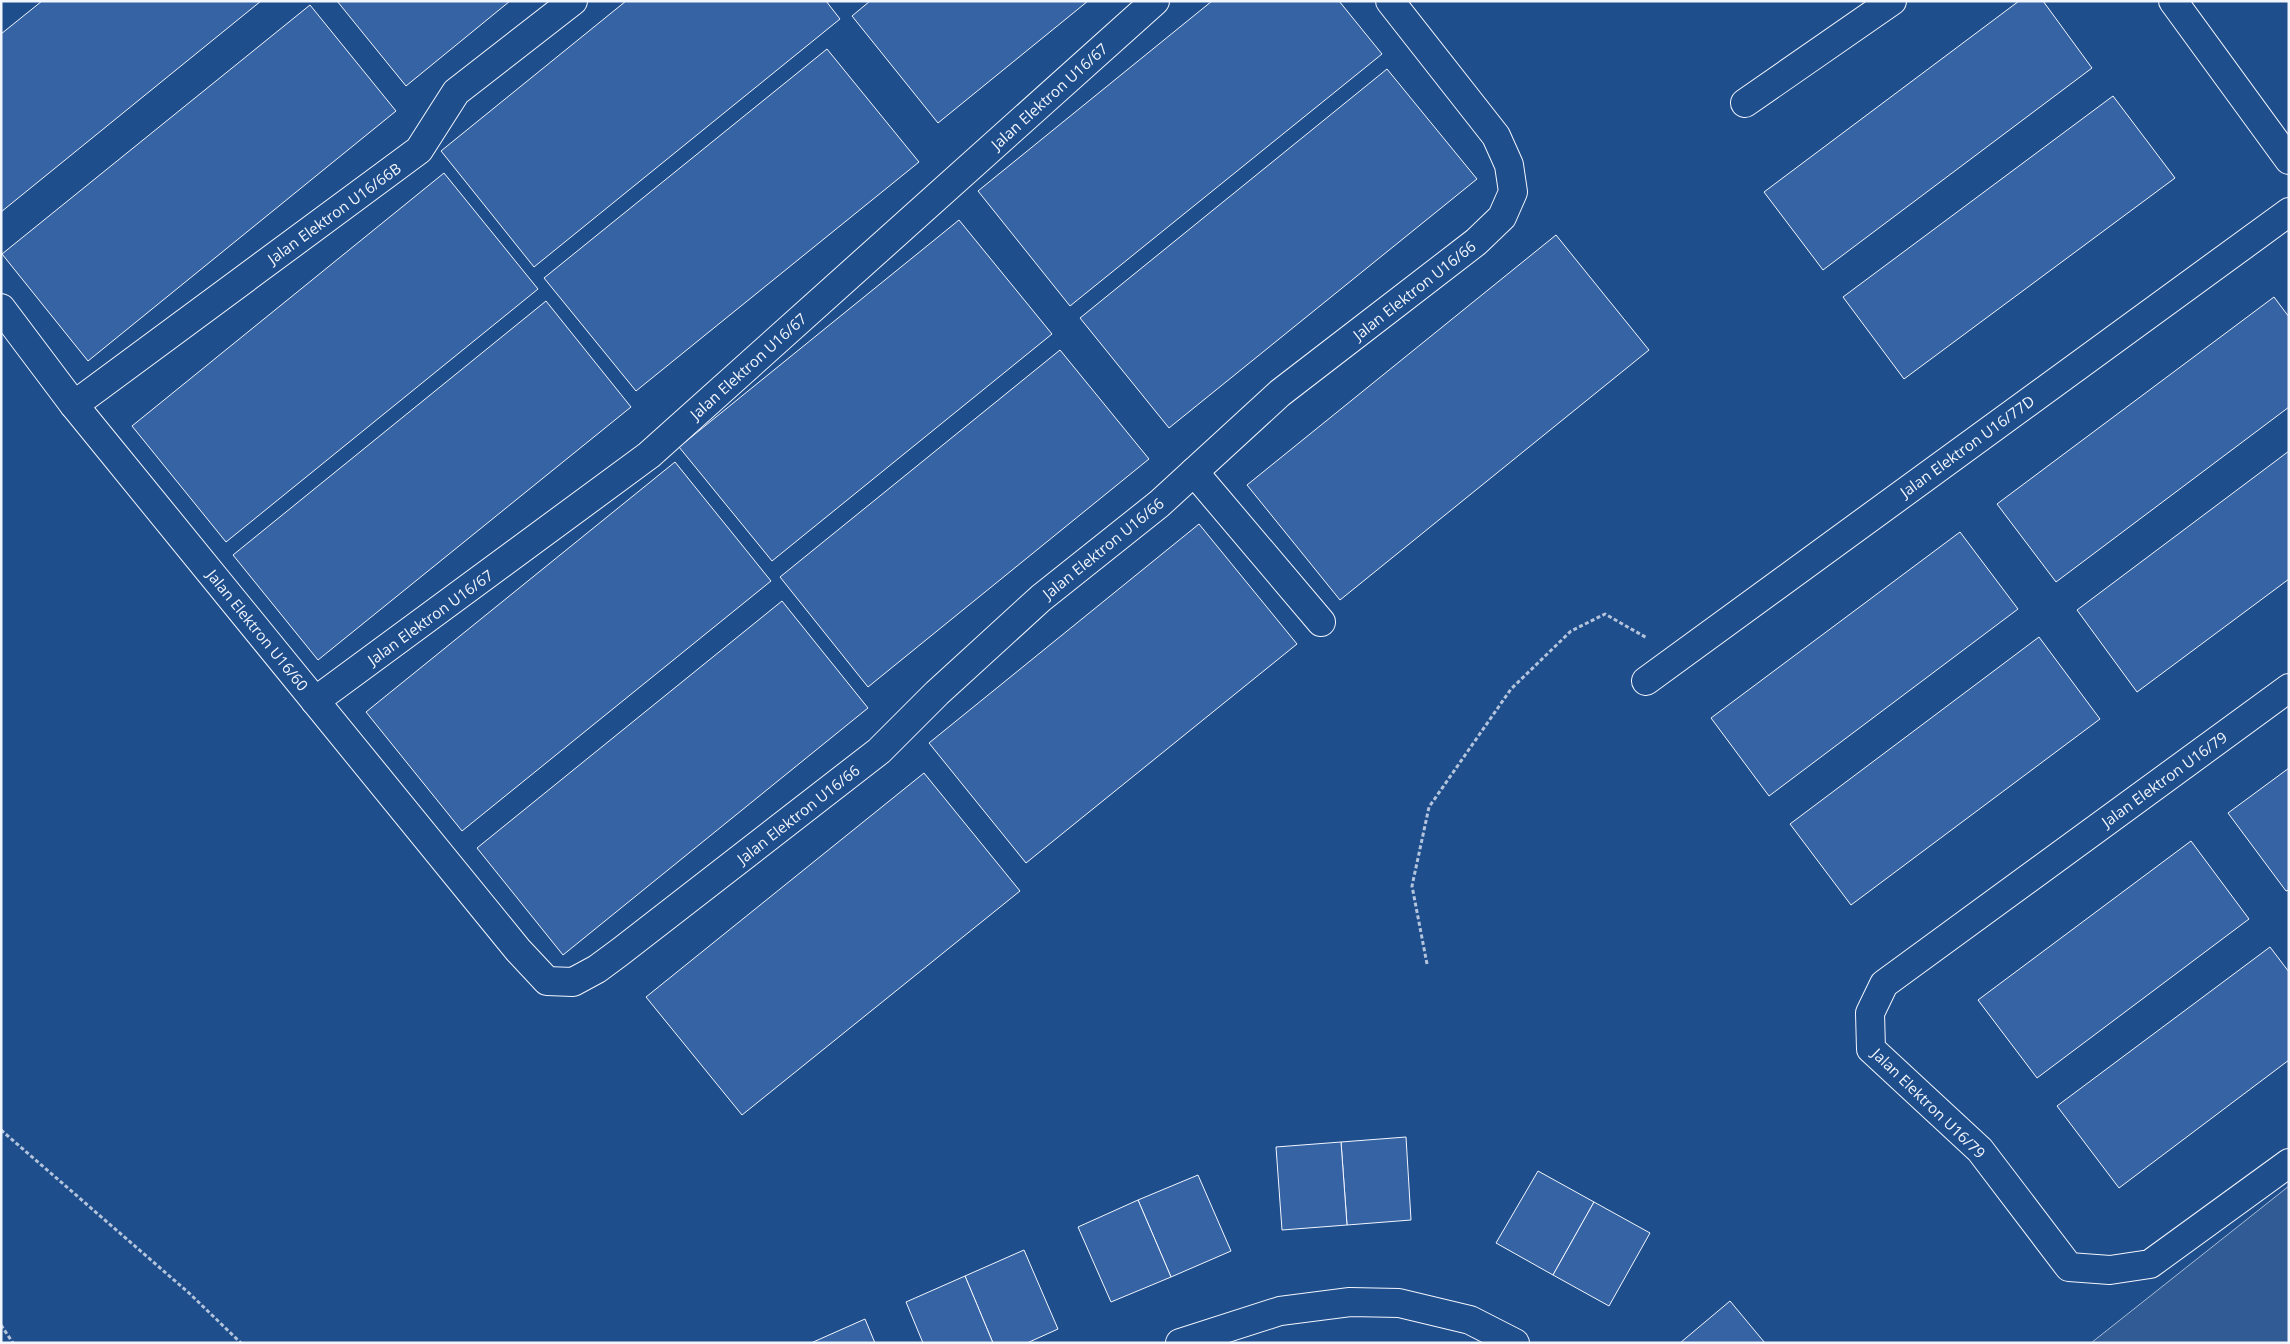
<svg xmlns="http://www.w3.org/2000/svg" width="2290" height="1344" font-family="'Open Sans',sans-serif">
<rect width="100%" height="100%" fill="#1f4e8c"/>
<!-- built -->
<polygon fill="#305b95" stroke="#a8bbd7" points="2289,1186 2289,1343 2091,1343"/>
<!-- building -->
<g fill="#3563a3" stroke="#f2f6ff">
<polygon points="42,1 261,1 1,212 1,34"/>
<polygon points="337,1 510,1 406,86"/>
<polygon points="626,1 826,1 840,19 534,267 441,151"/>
<polygon points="870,1 1088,1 938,123 852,16"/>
<polygon points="1212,1 1339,1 1382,54 1070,306 978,191"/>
<polygon points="2019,1 2043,1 2092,68 1823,270 1764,192"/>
<polygon points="310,5 396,111 88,361 2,254"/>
<polygon points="827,49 919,162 636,391 544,278"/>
<polygon points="1387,69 1477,179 1169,428 1080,318"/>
<polygon points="2113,96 2175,178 1904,379 1843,297"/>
<polygon points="444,173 538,289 226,542 132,426"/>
<polygon points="959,220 1052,334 772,561 679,447"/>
<polygon points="1556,235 1649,350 1340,600 1247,485"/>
<polygon points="2274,297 2289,317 2289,407 2056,582 1997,504"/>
<polygon points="546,301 631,407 318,660 233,555"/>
<polygon points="1060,350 1149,459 868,687 780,577"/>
<polygon points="2289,451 2289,579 2137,692 2077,610"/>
<polygon points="675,462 771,581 462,831 366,712"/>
<polygon points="1199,524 1297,644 1026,863 929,743"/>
<polygon points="1960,532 2018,609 1769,796 1711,718"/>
<polygon points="782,601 868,708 563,955 477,848"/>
<polygon points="2039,637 2100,719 1851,905 1790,824"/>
<polygon points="2289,768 2289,890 2286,891 2228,813"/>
<polygon points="924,773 1020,891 742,1115 646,997"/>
<polygon points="2191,841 2249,919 2037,1078 1978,1000"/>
<polygon points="2270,947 2289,972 2289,1060 2119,1188 2057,1106"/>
<polygon points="1406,1137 1411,1220 1347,1225 1341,1142"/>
<polygon points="1341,1142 1347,1225 1282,1230 1276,1147"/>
<polygon points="1538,1171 1594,1202 1553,1275 1496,1243"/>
<polygon points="1198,1175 1231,1251 1171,1277 1138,1200"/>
<polygon points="1138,1200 1171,1277 1111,1302 1078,1227"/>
<polygon points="1594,1202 1650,1233 1609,1306 1553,1275"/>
<polygon points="1024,1250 1058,1329 1027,1343 993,1343 965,1276"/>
<polygon points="965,1276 993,1343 923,1343 906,1302"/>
<polygon points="1730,1301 1765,1343 1680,1343"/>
<polygon points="865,1319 875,1343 811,1343"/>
</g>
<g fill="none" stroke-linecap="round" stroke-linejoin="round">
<defs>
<g id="street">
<polyline points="2173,1 2289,160"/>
<polyline points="1745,103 1892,1"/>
<polyline points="1,308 74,405 518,950 547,981 573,982 597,969 620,952 879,751 937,693 1041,598 1159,504 1280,393 1476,242 1502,217 1513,192 1509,165 1496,136 1390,1"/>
<polyline points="74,405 419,150 456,92 573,1"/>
<polyline points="1194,472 1321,622"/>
<polyline points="1646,681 2289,212"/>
<polyline points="2289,688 1884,984 1870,1013 1871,1049 1980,1150 2069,1267 2110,1270 2150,1264 2289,1163"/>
<polyline points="315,701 649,455 1155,1"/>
<polyline points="1180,1343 1280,1311 1350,1302 1399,1303 1470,1320 1515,1343"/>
</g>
</defs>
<!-- street casing -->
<use href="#street" stroke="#f2f6ff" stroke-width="30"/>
<!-- path -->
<g stroke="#b3c4dc" stroke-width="3" stroke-dasharray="4 2.5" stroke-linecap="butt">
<polyline points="1427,964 1412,886 1429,807 1511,689 1571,631 1605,614 1647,638"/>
<polyline points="1,1130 189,1293 241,1343"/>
<polyline points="1,1325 13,1343"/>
</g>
<!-- street -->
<use href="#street" stroke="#1f4e8c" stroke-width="28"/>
</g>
<g text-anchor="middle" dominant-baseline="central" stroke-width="4" stroke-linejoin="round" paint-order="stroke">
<!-- street labels -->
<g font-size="15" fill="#f2f6ff" stroke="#1f4e8c">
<text transform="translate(1049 96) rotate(-42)">Jalan Elektron U16/67</text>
<text transform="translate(334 213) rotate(-36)">Jalan Elektron U16/66B</text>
<text transform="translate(1414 290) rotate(-38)">Jalan Elektron U16/66</text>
<text transform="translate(748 366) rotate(-42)">Jalan Elektron U16/67</text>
<text transform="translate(1967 446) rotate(-36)">Jalan Elektron U16/77D</text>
<text transform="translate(1103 548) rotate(-39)">Jalan Elektron U16/66</text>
<text transform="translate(430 617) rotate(-36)">Jalan Elektron U16/67</text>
<text transform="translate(258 630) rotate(51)">Jalan Elektron U16/60</text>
<text transform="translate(2164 779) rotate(-36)">Jalan Elektron U16/79</text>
<text transform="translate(798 814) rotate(-38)">Jalan Elektron U16/66</text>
<text transform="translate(1929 1103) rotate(44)">Jalan Elektron U16/79</text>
</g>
</g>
<!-- border -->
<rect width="2290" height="1344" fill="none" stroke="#f2f6ff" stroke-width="5"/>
</svg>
